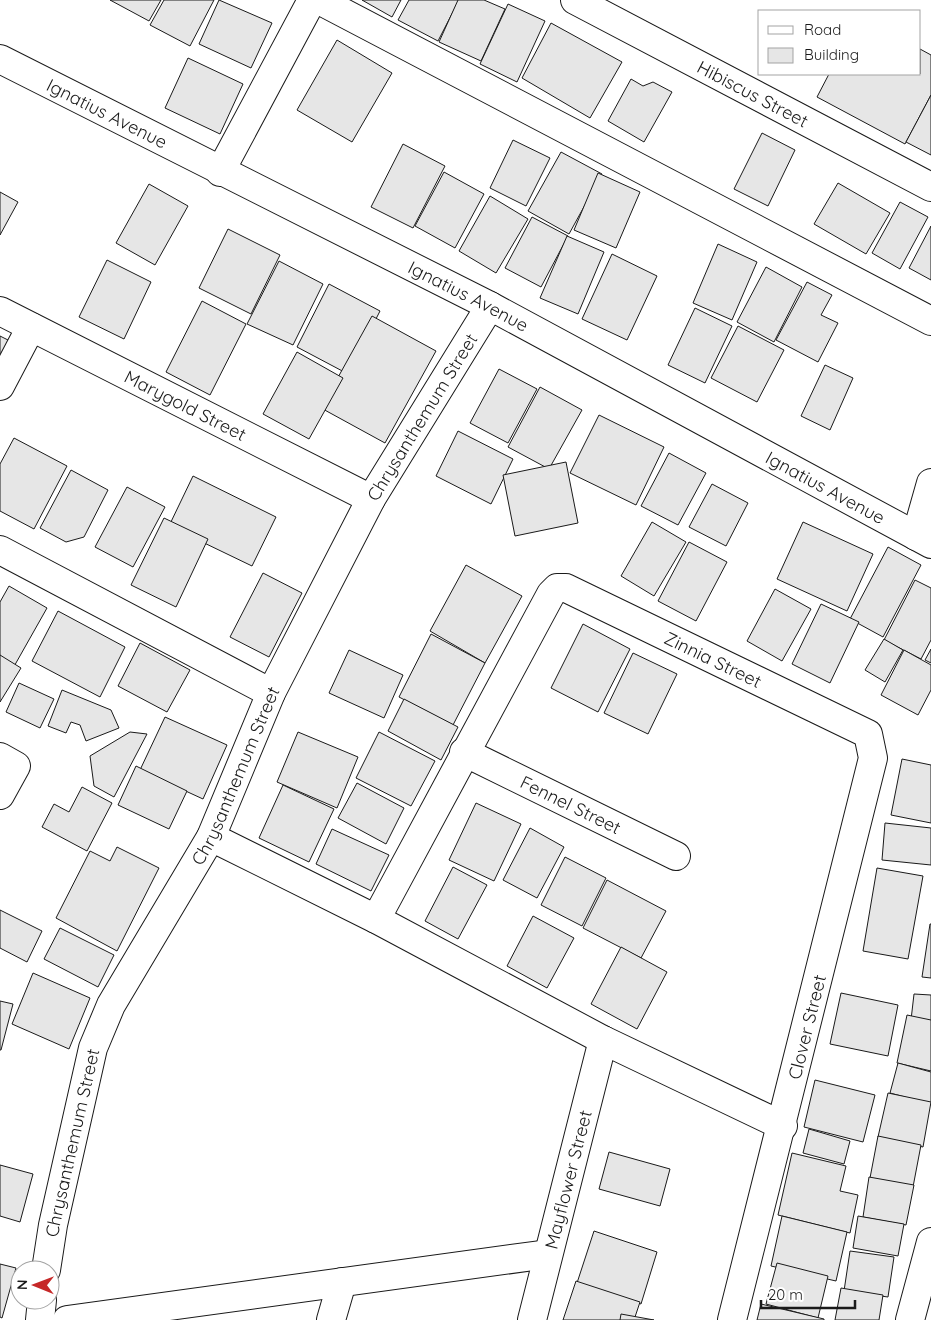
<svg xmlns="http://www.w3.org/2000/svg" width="931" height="1320" font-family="Quicksand,sans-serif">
<rect width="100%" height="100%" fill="#fff"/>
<!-- building -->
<g fill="#e6e6e6" stroke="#1a1a1a">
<polygon points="110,0 161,0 149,21"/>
<polygon points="164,0 214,0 190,46 150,25"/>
<polygon points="219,0 272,23 251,68 199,44"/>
<polygon points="362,0 401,0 392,17"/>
<polygon points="409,0 459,0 438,41 398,20"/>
<polygon points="458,0 484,0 505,9 481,61 439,42"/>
<polygon points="508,4 545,21 517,82 480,64"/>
<polygon points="551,23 622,62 590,118 522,78"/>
<polygon points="337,40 392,73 352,142 297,110"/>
<polygon points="920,49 931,55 931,95 905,144 817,97 829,74 920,74"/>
<polygon points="188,58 243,84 220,134 165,108"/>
<polygon points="631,79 643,86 653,82 672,92 644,142 608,121"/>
<polygon points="931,95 931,155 906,142"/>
<polygon points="762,133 795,150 768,206 734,189"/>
<polygon points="513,140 550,158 526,206 490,188"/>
<polygon points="403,144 445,166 413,228 371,207"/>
<polygon points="561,152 602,174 569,234 528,211"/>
<polygon points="444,172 484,194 455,248 415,226"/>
<polygon points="598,173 640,192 616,248 574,230"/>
<polygon points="838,183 890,213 866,254 814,224"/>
<polygon points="149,184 188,206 155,265 116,243"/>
<polygon points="0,192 18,202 0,235"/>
<polygon points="490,196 528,219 496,273 459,251"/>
<polygon points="900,202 928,217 900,269 872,253"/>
<polygon points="532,217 568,236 541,287 505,268"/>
<polygon points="931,226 931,280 909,268"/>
<polygon points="228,229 280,255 251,314 199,288"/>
<polygon points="567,236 604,252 578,314 540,298"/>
<polygon points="718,244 757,262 732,320 693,303"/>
<polygon points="612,254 657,276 627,340 582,319"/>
<polygon points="107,260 151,282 124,339 79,317"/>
<polygon points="279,261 323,284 293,345 247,324"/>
<polygon points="766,267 802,287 774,342 737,322"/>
<polygon points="807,282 832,295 821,315 838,323 818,362 776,340"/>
<polygon points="329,284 380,311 348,374 297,347"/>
<polygon points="202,301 246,324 210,395 166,372"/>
<polygon points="695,308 732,326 705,383 668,365"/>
<polygon points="372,316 436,351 385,443 321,408"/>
<polygon points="738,326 784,350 757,402 711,378"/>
<polygon points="0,336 10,341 0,361"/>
<polygon points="297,352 343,378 309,439 263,414"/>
<polygon points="825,365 853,378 830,430 801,416"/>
<polygon points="499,369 537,389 508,443 470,423"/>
<polygon points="540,387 582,410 549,469 508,447"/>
<polygon points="599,415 664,447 636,505 570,473"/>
<polygon points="458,431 513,459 491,504 436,476"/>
<polygon points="14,438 67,466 34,529 0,511 0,464"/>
<polygon points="669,453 706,473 678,525 641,506"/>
<polygon points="566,462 578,523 515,536 503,475"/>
<polygon points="71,470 108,490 84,537 66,542 40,528"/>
<polygon points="193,476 276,517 252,566 169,526"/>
<polygon points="712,484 748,503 726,546 689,527"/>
<polygon points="127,487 165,507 133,567 95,547"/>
<polygon points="164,518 208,539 176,607 131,585"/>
<polygon points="652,522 686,542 654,596 621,576"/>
<polygon points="803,522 873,554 847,611 777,579"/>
<polygon points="689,542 727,562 696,621 658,601"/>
<polygon points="888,547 921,565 883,637 850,619"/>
<polygon points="466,565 522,596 485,663 430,631"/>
<polygon points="263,573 302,593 269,657 230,637"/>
<polygon points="915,580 931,588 931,640 921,659 884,640"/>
<polygon points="9,586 47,608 12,670 0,663 0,602"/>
<polygon points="775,589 811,609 782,661 747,641"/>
<polygon points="821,604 859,622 830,683 792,664"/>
<polygon points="58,611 125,647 100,697 32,661"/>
<polygon points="583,624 630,649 598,712 551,688"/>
<polygon points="431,634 485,663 453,725 399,697"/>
<polygon points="884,639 903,650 885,682 865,670"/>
<polygon points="140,643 190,670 167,712 118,686"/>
<polygon points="931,649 931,663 925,660"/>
<polygon points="349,650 403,675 384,718 329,693"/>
<polygon points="904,650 931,665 931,690 918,715 881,695"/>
<polygon points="633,653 677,674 648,734 604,713"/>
<polygon points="0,655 21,668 0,702"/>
<polygon points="19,683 54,699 40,728 6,712"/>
<polygon points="62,690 111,710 119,728 86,741 80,725 71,722 66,733 48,726"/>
<polygon points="404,699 458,727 441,760 388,731"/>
<polygon points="165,717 227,745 203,799 140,770"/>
<polygon points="130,732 147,734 114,797 94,786 90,756"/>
<polygon points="298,732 358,757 337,808 277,782"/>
<polygon points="379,732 435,761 411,806 356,778"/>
<polygon points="902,759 931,765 931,823 891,815"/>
<polygon points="136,766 187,791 169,829 118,805"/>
<polygon points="357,783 404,808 386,844 338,818"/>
<polygon points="283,785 334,809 309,862 259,838"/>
<polygon points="82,787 112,803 87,851 42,827 54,804 69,812"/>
<polygon points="476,803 521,824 494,881 449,860"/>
<polygon points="885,823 931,828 931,865 882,860"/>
<polygon points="530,828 564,847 537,898 503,880"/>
<polygon points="332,829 389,855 371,891 316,864"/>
<polygon points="117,847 159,868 117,951 56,918 90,851 110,861"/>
<polygon points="565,857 606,878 582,926 541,905"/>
<polygon points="453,867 487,885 458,939 425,921"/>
<polygon points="877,868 923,876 908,959 863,951"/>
<polygon points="607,880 666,911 641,958 583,928"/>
<polygon points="0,910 42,931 27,962 0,948"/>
<polygon points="533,916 574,938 547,988 507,966"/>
<polygon points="930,924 931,924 931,978 922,977"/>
<polygon points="60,928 114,955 98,987 44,959"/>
<polygon points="621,947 667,972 637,1029 591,1004"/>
<polygon points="33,973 90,998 69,1049 12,1024"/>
<polygon points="841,993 898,1005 888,1056 830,1044"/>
<polygon points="914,994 931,995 931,1022 911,1020"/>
<polygon points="0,1001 13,1004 1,1050 0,1050"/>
<polygon points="907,1015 931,1020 931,1071 897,1063"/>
<polygon points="898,1063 931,1072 931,1104 890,1093"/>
<polygon points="815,1080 875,1095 863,1142 804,1127"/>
<polygon points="888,1093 931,1102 923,1147 878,1137"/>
<polygon points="809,1129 850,1141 844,1164 803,1153"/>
<polygon points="878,1136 921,1145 913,1187 870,1178"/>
<polygon points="609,1152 670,1169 660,1206 599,1189"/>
<polygon points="792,1153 846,1166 840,1191 858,1195 850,1233 778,1215"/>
<polygon points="0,1165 33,1174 20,1222 0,1216"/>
<polygon points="869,1177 914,1185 906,1225 863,1217"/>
<polygon points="782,1216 847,1232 836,1281 771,1266"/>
<polygon points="858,1216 904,1224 898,1256 853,1248"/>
<polygon points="594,1231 657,1252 641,1304 577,1283"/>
<polygon points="850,1251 894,1257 888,1297 844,1291"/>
<polygon points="777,1263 828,1276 818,1318 766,1304"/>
<polygon points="0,1264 16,1268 2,1318 0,1317"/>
<polygon points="576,1281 640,1302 634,1320 563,1320"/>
<polygon points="841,1288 883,1295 879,1320 835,1320"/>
<polygon points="761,1304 824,1319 824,1320 757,1320"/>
<polygon points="621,1314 654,1320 620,1320"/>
</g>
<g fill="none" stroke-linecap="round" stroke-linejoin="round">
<defs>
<g id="street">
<polyline points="319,0 931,321"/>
<path id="s1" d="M575 0 931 187"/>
<path id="s2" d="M0 59 490 306 931 544"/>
<polyline points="220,172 312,0"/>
<path id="s3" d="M0 311 371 499"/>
<polyline points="0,386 31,327"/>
<polyline points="916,536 931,483"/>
<polyline points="0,550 271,693"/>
<path id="s4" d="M464 752 676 856"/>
<polyline points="0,757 16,766 0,795"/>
<polyline points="211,837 376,919 603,1040 783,1126"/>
<path id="s5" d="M376 919 551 594 557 588H566L868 734 873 758 732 1320"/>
<path id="s6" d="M46 1270 53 1225 93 1048 111 1005 211 837 271 693 371 499 490 306"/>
<polyline points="40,1320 42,1300"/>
<polyline points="67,1320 548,1254"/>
<polyline points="331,1320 342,1282"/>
<path id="s7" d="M532 1320 603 1040"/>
<polyline points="910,1320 931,1242"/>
</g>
</defs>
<!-- street casing -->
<use href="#street" stroke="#1a1a1a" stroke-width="30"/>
<!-- street -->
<use href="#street" stroke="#fff" stroke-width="28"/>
</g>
<g text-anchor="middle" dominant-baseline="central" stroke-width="4" stroke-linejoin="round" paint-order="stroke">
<!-- street labels -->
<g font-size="18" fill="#1a1a1a" stroke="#fff">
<text stroke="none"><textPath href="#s1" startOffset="201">Hibiscus Street</textPath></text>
<text stroke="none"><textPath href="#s2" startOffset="120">Ignatius Avenue</textPath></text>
<text stroke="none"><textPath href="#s2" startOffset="525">Ignatius Avenue</textPath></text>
<text stroke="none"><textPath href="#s3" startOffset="208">Marygold Street</textPath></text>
<text stroke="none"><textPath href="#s6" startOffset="940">Chrysanthemum Street</textPath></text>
<text stroke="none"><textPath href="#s2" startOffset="930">Ignatius Avenue</textPath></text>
<text stroke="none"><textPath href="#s5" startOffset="550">Zinnia Street</textPath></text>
<text stroke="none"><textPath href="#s6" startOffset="535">Chrysanthemum Street</textPath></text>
<text stroke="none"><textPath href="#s4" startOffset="119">Fennel Street</textPath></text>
<text transform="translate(807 1027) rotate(-76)">Clover Street</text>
<text stroke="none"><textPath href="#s6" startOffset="130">Chrysanthemum Street</textPath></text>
<text stroke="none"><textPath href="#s7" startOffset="145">Mayflower Street</textPath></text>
</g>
</g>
<!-- legend -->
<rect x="758" y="10" width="162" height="65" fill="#ffffff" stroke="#a3a3a3"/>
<rect x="768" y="26" width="25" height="8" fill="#ffffff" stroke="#a3a3a3"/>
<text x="804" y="35" font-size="15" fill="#1a1a1a">Road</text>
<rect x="768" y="48" width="25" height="15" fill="#e6e6e6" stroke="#a3a3a3"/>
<text x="804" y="60" font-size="15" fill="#1a1a1a">Building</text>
<!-- north arrow -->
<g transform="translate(35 1285) rotate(271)"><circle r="24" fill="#ffffff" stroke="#a3a3a3"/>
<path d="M0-4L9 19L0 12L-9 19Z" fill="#c62828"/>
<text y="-8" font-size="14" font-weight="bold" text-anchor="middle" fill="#1a1a1a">N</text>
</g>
<!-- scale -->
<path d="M761 1300v8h94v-8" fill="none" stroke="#1a1a1a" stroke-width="2.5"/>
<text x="768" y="1300" font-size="15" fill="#1a1a1a" stroke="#ffffff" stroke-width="4" paint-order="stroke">20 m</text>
</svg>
